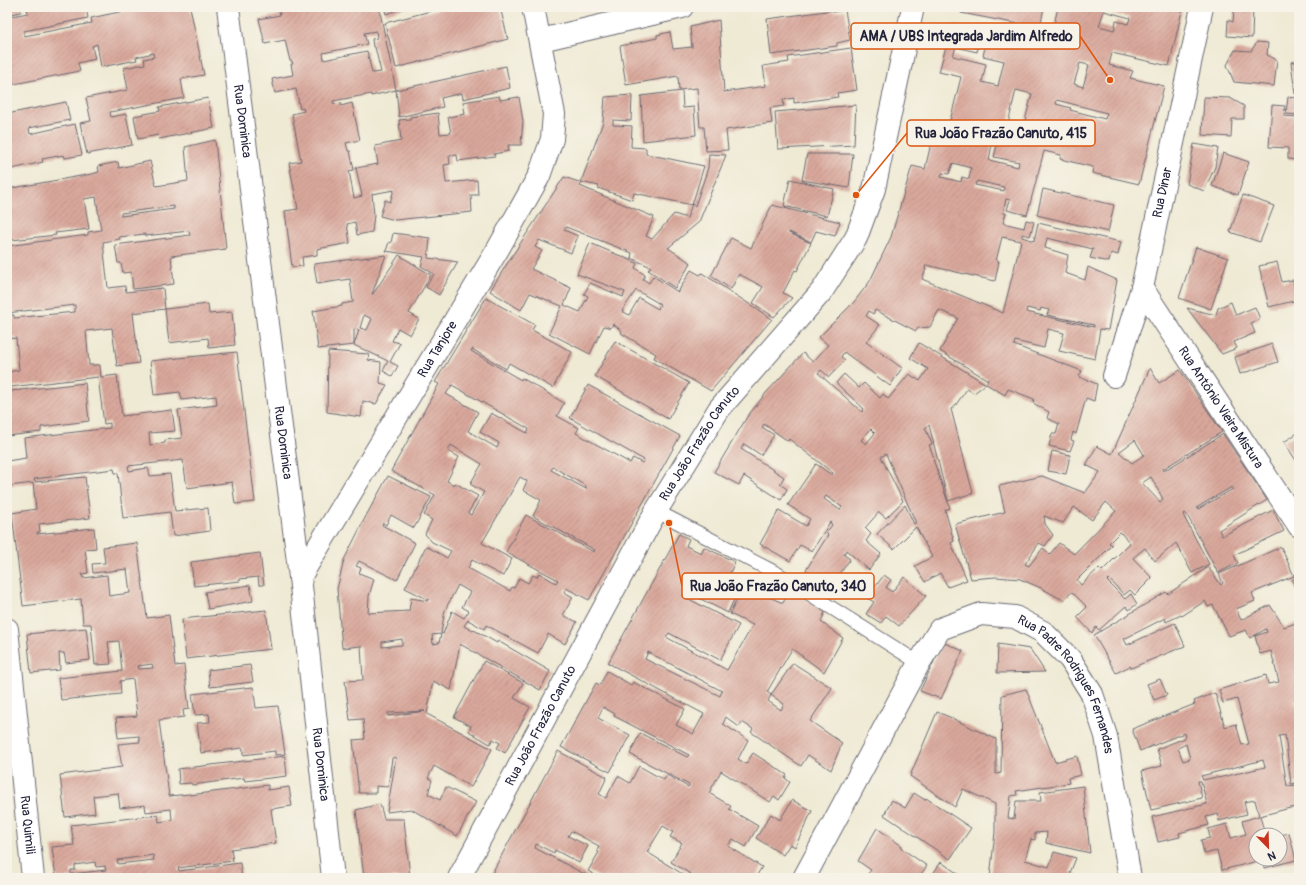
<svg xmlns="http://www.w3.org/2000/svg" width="1306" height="885" font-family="Pangolin,sans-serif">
<defs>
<pattern id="building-hatch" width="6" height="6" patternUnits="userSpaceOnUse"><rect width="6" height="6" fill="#d9a79b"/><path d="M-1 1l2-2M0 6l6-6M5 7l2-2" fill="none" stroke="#ba8f86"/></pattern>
</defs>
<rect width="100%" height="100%" fill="#f7f3e8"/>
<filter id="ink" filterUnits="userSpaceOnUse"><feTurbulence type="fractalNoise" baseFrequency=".025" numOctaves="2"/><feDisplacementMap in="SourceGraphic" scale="8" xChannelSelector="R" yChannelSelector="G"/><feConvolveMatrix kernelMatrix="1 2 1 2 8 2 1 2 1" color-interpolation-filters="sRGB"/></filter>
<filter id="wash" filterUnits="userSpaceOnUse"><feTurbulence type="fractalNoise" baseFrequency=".012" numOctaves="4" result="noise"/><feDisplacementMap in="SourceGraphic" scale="16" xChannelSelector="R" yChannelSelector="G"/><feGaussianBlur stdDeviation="0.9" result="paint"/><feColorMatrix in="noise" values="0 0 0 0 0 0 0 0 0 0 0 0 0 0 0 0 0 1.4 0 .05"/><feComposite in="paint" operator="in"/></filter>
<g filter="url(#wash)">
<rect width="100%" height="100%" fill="#efead4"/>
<g id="blocks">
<!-- building -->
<g fill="url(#building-hatch)" fill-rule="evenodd">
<polygon points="7,7 20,7 21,12 7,15"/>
<polygon points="27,7 86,7 88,18 24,31 24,36 92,23 91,18 143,7 190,7 204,75 181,79 184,98 110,112 111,117 126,114 132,145 87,154 80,123 91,121 86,98 128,90 124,68 145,64 144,59 154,57 153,53 136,57 137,60 101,67 97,44 92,46 95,59 78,63 80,71 9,85 7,73 7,17 28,13"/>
<path d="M278 7H317L318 11 339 7H379L396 90 371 96V94L333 101 334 104 341 103V106L352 103 360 140 346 143 348 151H350L354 170 349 171 354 198 362 196 356 168 378 164 375 146 401 141 399 120 410 119V117L438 113 440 134 451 133 448 117 465 114 463 102 499 96 500 100 519 97 523 121 521 145H508L509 151 494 154 495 156 458 161 457 155 449 156 450 164 444 165 446 183 477 180 478 195H471L472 212 395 220 380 216 385 200 390 202 394 190 372 194 374 215 372 232 357 235 355 222 347 224 350 243 317 249V255L302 257 303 266 292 267 285 211 298 209 289 163 301 161 292 114 304 111 303 108 300 109 296 89 275 93 272 79 293 75 291 64H293L292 61H290L285 40 265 44 259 19 280 15ZM376 31 377 38 372 39 373 47H375L381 72 372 73 367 51 324 60 323 53 367 44 364 33Z"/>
<polygon points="384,7 407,7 386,14"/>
<polygon points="446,7 500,7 508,39 396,68 385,23"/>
<polygon points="962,7 1044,7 1040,28 961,13"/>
<path d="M1058 7H1183L1169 66 1112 53 1109 65 1133 71 1130 78 1164 86 1139 184 1092 173 1093 167 1060 159 1061 155 1044 151 1027 215 1007 210 1010 200 1006 199 1003 213H1006L1003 223 1024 228 1026 220 1034 222 1030 236 1022 234V237L1034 241 1038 223 1121 242 1118 255 1111 253 1109 262 1090 258 1093 249 1047 238 1045 248 1068 255 1065 273 1085 280 1088 267 1117 280 1108 330 1100 329 1095 359 1059 351 1064 333 1048 329 1044 348 1015 341 1014 345 1082 371 1079 377 1097 384 1094 401 1086 398 1076 434 1073 432 1071 440 1074 441 1070 451 1049 446 1052 434H1056L1059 424 1047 418 1049 412 1033 403 1034 399 1008 389 1005 395 986 384 974 393 967 389 955 406 951 409 973 493 948 501 929 425 925 428 932 444 929 445 934 458 933 459 950 508 945 510 954 541 951 543 967 580 948 587 940 573 925 582 915 566 932 557 916 527 894 549 877 534 905 505 914 524 916 523 886 454 881 457 903 501 886 518 879 512 865 528 871 534 866 541 881 554 869 570 846 550 844 555 850 559 831 587 806 570 828 535 826 533 832 525 830 522 812 551 800 545 790 561 760 544 779 510 806 526 810 519 788 505 816 464 832 475 833 473 789 439 788 441 764 424 762 427 774 435 761 455 744 444 741 449 784 477 780 484 787 489 781 500 744 476 739 485 714 472 747 417 766 393 803 353 813 362 828 345 819 337 854 302 870 281 891 237 912 166 925 169 935 126 993 139 989 160 1018 167 1019 162 994 157 999 137 1014 141 1018 126 1023 128 1032 94 1016 90 1007 128 1000 126 997 136 949 125 961 77 939 72 952 25 982 32 977 52 956 47 953 56 986 64 982 82 998 86 1004 61 983 56 988 34 1045 48 1047 33 1052 34ZM1104 11 1130 18 1128 24 1116 21 1114 30 1099 26ZM1080 63 1089 65 1083 87 1074 84ZM1057 100 1107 113 1105 119 1070 110 1071 108 1056 104ZM953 163 971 168 969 179 962 177 961 182 941 177 942 173 949 174ZM977 181 1004 187V191L975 185ZM1002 237 1021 241 1003 313 922 279 926 269H925L926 265 995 281 999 261H996ZM1027 308 1040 311 1041 308 1049 310 1047 315 1094 325V327L1026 312ZM875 310 916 331 918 328 930 327 939 310 958 318 940 351 988 380 986 384 919 343 910 358 928 369 920 381 909 374 888 399 883 394 880 398 864 383 859 388 844 374 836 383 864 409 862 412 818 373 821 370 829 377 845 360 841 357 844 352 890 386 902 368 866 342 880 325 866 316 869 311 873 314ZM871 429 875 433 866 444 861 440ZM826 496 842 507 841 508 840 510 824 499Z"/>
<polygon points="1234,7 1253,7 1252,38 1227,36 1228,20 1233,22"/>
<polygon points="834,10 833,12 845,10 850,40 837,43 837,46 771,55 767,19"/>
<polygon points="719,20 724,92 766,86 763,66 789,62 788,57 851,48 857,90 837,93 838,97 794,103 794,98 783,100 784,106 770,108 772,123 726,130 728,150 706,151 704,127 700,127 697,88 679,90 678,76 626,85 620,46 657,38 657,35 670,32 673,49 692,47 690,27"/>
<polygon points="1257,42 1268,43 1267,55 1277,60 1274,86 1234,82 1227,65 1235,50 1251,51"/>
<polygon points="1299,61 1299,93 1295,94 1291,62"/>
<polygon points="506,66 510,88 463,99 462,93 441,98 443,107 399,117 396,90"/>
<polygon points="682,91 683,108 694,107 696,135 643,141 641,96"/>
<polygon points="632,95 631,121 613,120 613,125 632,126 631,147 646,148 646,154 704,166 692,205 634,193 632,200 598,188 599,186 581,182 603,122 605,97"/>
<polygon points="1204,97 1230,98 1244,106 1244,119 1232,119 1231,137 1202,135"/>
<polygon points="1288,97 1299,98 1299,115 1286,114"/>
<polygon points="208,98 214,128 159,139 158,135 138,139 134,116 160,111 159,107"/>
<polygon points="66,102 70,120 29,128 30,134 75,124 82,155 65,158 64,155 42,159 43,162 7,170 7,114"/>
<polygon points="856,105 854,145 778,149 775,112"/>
<polygon points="1272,105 1285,106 1284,116 1299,117 1299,160 1288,159 1288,148 1269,147"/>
<path d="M215 140 226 249 171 256 174 284 133 289 131 272 123 273 121 263H118L115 245 190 235 189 231 145 236V234L119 237 120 239 103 242 108 288 125 286 126 292 163 288 165 309 133 313 139 363 117 366 112 328 86 331 89 365H100L101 377 117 375 122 416 172 410 175 431 149 433 150 445 165 443V440L182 438 178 410 217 405 216 396 182 400 180 392 154 395 150 361 237 352 255 502 235 504 232 482 187 488 183 460 128 466 129 471 148 468 150 476 170 474 175 511 208 508 210 531 173 536 170 512 123 518 118 473H115L114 469 34 479 35 482 85 477 90 518 39 524 40 532H37V534L94 528 96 548 85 549 88 573 82 574 83 578 107 575 109 596 130 593 127 569 93 573 92 564 105 563 103 547 137 543 147 618 169 615 175 666 184 665 189 709 183 710 184 717 159 720 169 796 190 794V795L268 785V790L289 787 292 806 271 809 276 843 231 849 233 861 178 868 179 871 240 863 242 878H56L52 847 74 845 71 825 158 815 159 822 172 820 171 809 146 812 145 805 120 808 118 793 93 796 95 813 65 817 60 775 122 767 118 744 140 742 139 736 118 738 116 718 137 716 133 679 120 681 121 694 61 700 58 678 122 671 119 641 108 642 111 664 95 665 91 624H83L81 599 23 606 12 513 36 509 33 483 9 486 7 461 26 458 24 438 110 428V423L104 424 98 377 10 387 11 391 85 383 89 421 41 427V432L7 436V372L19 370 16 338 7 339V315H14V318L75 312V305L7 313V246L88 235V232L101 230 96 197 84 199 89 229 55 233 56 235 12 240V241L7 242V189L92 174 99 172 98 166 118 162 119 168 150 161 156 186 188 181 185 147ZM174 206V209L121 216V213ZM152 664 153 668 139 669 138 666ZM153 855 154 860 118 864 117 860ZM95 862 96 867 105 866 106 870 71 874V870H75V865Z"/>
<polygon points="1194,144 1218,148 1215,167 1204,191 1187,184"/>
<polygon points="1223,153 1249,162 1238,195 1212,186"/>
<path d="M709 154 726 155 699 222 668 248 691 263 675 288 648 270 651 267 631 258 632 253 566 227 564 230 578 236 571 253 539 240 535 247 542 251 531 269 571 288 564 305 580 312 588 296 584 294 590 283 623 297 625 292 577 274 590 243 637 263 635 268 645 275 643 279 649 283 653 276 678 292 691 270 700 275 702 273 772 319 711 391 654 358 656 354 621 333 622 331 613 324 611 328 604 326 590 354 549 333 562 306 530 293 521 310 490 291 510 259 564 177 582 183 580 186 654 217 646 236 652 239 674 214 687 218 692 204 695 206 708 168ZM636 290 660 304 658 309 639 298 629 315 622 311Z"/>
<polygon points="807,154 853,154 849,188 802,180"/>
<polygon points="790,179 834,189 827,216 784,206"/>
<polygon points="1043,189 1114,205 1108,232 1037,215"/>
<polygon points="1243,195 1274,206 1260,242 1230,232"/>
<polygon points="772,205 840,222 835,236 816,231 811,242 789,232 789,233 811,243 797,271 795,270 783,293 792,298 774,317 753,303 763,287 739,274 731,289 711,276 731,238 751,248"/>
<polygon points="393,233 430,238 428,258 458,262 439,295 426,287 434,274 421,266 424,257 386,251 389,242 391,243"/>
<polygon points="1196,247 1228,258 1211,309 1179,298"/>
<path d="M386 255 372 294H373L399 255 431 275 409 313 419 319 410 335 398 328 392 341 400 343 390 362 398 366 392 376 383 371 388 361 354 345 318 349 313 311 342 306V304L353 302 350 279 317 284 314 264ZM364 315 372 319 367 330 360 328ZM354 329 359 330 354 345Z"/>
<polygon points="1277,262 1282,282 1293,280 1298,300 1269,307 1259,266"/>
<path d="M486 298 535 325 532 330 572 352 553 388 509 363 506 369 472 349 471 351 521 380 522 378 564 403 557 416 579 428 576 433 630 463 633 458 642 463 644 460 570 418 588 385 680 436 589 600 566 588 564 592 573 597 563 615 577 622 565 644 548 634 538 653 486 625 484 629 468 620 464 626 473 631 474 630 497 643 498 641 550 671 540 690 460 644 451 690 433 681 427 714 492 749 471 787 434 766 428 778 432 780 428 794 440 800 446 787 476 802 457 836 411 809 387 812 396 757 392 758 388 787 376 786V793H359L353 740 365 739 363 719 350 720 345 681 363 680 361 646 342 648 337 589 344 560 367 514 388 476 431 497 414 528 391 515 386 525 383 523 382 525 415 543 397 580 359 561 356 566 361 568 359 573 374 579 369 596 368 613 409 611 411 598 428 601 429 600 405 588 426 546 447 558 451 551 432 542 425 534 432 520 424 515 435 495 391 471 439 384 435 382ZM452 385 529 429 527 433 491 413 480 432 499 443 497 448 468 431 478 412 446 394ZM451 445 482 464 470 484 484 492 471 515 468 513 478 496 455 483 454 485 447 481 459 457 448 451ZM553 467 586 486V489L551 470ZM520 477 527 481 523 490 541 500 533 516 595 550 594 552 526 515 506 552 558 580 556 583 539 573 537 577 533 575 528 583 519 578 514 588 512 587 510 591 468 568 472 560 503 576 512 559 482 543ZM458 585 470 592 462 607 469 611 464 618 452 611 443 634 441 633 445 610ZM441 634 439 643 433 644 432 635ZM402 639V645L382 647V642ZM425 711 388 716V713Z"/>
<polygon points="1231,302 1236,315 1255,307 1260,319 1251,323 1255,333 1234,342 1237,348 1222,354 1187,308 1216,315 1218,308"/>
<polygon points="208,304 209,314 232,312 235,345 209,348 208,338 169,343 165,309"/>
<polygon points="615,341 689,383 668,419 595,376"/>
<polygon points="1272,344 1278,362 1240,374 1235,357"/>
<polygon points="328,351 369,354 368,360 381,362 380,383 387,385 376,404 363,401 361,417 327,412"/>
<path d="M1150 368 1159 383 1180 370 1222 432 1163 469 1164 471 1223 434 1267 500 1219 530 1222 536 1273 510 1284 531 1234 555 1238 563 1218 573 1187 515 1185 513 1183 515 1209 564 1192 573 1176 543 1155 561 1145 548 1133 558 1152 578 1135 595 1130 590 1124 595 1109 579 1107 581 1125 599 1131 594 1137 604 1129 610 1126 606 1099 630 1096 627 1092 633 1077 617 1087 607 1072 592 1063 600 1041 588 1020 579 996 577 971 579 955 524 1005 512 999 486 1042 476 1085 493 1100 472 1086 465 1097 446 1112 454ZM1135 440 1144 455 1132 463 1119 452ZM1151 477 1163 499 1160 502 1142 483ZM1232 487 1233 489 1198 509 1196 508ZM1106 502 1116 511 1074 554 1059 543 1050 554 1043 548 1029 566 1025 564 1039 543 1045 546 1053 535 1045 524 1044 516 1063 523 1074 507 1092 520ZM1120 532 1130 543 1102 571 1099 568 1081 585 1077 580 1112 545 1109 543Z"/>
<polygon points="1299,432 1299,465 1284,442"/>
<polygon points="1052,451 1070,455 1066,474 1048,471"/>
<path d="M679 534 689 539 686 546 701 553 704 547 735 562 722 590 735 597 728 613 685 591 683 596 739 625 720 660 669 633 666 637 727 670 753 625 730 614 743 586 783 603 790 589 825 612 821 622 843 638 824 672 792 649 767 692 771 695 768 701 781 710 784 704 771 695 793 663 832 688 810 721 842 743 831 770 808 755 801 766 751 732 753 729 742 722 739 727 726 717 723 724 748 740 738 759 746 764 753 753 787 775 785 778 790 782 779 800 774 796 770 802 721 771 709 793 731 806 729 809 758 826 746 847 733 839 728 846 762 867 755 878H697L671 862 682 843 670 837 673 832 663 826 647 852 689 878H601L588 871 599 852 597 851 599 846 571 831 568 836 588 846 579 863 555 850 554 853 536 844 535 848 592 878H496L491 875 558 751 607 777 599 794 606 798 618 776 630 783 639 766 664 780 667 775 688 787 689 785 630 754 640 733 687 757 689 755 614 716 615 714 603 707 598 718 630 735 610 772 561 747 596 683 600 685 607 671 631 685 633 682 685 709 676 725 693 734 704 714 608 663ZM648 652 722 691 720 696 645 659Z"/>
<path d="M1281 547 1294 576 1252 593 1255 601 1236 609 1241 620 1270 605 1284 627 1299 622V698L1295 699 1296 705H1299V783L1291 784 1285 735 1279 736 1287 786 1299 785V807L1290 808 1260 816 1265 835H1256V859H1280V835L1289 833 1296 860 1264 868 1262 860 1222 870 1217 851 1204 854 1201 840 1210 838 1208 829 1227 824 1231 838 1246 834 1242 821 1259 816 1255 800 1244 802 1247 814 1219 821 1218 814 1206 817 1209 825 1179 833 1180 837 1158 842 1152 817 1207 804 1201 781H1198L1202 798 1151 810 1142 771 1162 766 1157 749 1185 738 1184 733 1140 751 1132 729 1195 704 1194 701 1215 693 1225 727 1236 724 1242 745 1249 744 1237 699 1223 703 1219 690 1266 675 1268 684 1279 682 1271 651 1260 654 1255 636 1267 632 1266 629 1250 638 1246 630 1229 636 1213 605 1208 607 1205 601 1182 616 1181 615 1166 622 1165 618 1124 639 1127 645 1175 623 1185 646 1131 668 1130 666 1116 673 1094 635 1166 592 1168 594 1208 567 1221 585 1223 583 1219 574ZM1186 744 1190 759 1183 761 1178 748ZM1263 760 1265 767 1218 778 1217 777 1203 780 1201 776Z"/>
<polygon points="260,553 264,585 259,585 258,577 240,579 240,581 194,586 191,562"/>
<polygon points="884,575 891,580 886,587 892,592 904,577 926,596 899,626 886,616 881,623 866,614 874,602 867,598"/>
<polygon points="1299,576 1299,597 1292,580"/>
<polygon points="250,585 253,601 208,609 205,592"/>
<polygon points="266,610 271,649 186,659 182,619"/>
<polygon points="86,628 90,660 66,663 64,653 59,653 60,670 31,673 27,634"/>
<polygon points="943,642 963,651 941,699 920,691"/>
<polygon points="998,644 1030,649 1045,672 997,673"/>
<polygon points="484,661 523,683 514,698 530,707 505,753 497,748 500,743 493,739 490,744 470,732 469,731 471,726 454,717"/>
<polygon points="250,665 253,682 210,687 208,670"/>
<polygon points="1160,679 1167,695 1154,700 1147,684"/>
<polygon points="253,687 256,708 278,706 285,754 275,755 275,751 243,755 243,748 201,753 197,723 210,722 209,714 195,715 192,694"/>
<polygon points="1026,689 1055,762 1077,756 1081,775 1068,778 1069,783 1016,791 1017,795 1011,796 1008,818 1014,819 1016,801 1041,801 1040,792 1083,786 1090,853 1046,843 1047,832 1035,833 1035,840 1031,839 1025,860 1049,867 1054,852 1076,858 1070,873 1073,874 1072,878 990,878 995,832 995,804 963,789 955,807 910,776 937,712 952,718 974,729 996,739 996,774 1001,773 1002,695"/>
<polygon points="285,756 287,776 245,781 244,778 192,785 191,783 179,784 178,769"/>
<polygon points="914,793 925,800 926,798 971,828 950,859 884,815 892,800 905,808"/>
<polygon points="792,800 812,811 795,847 790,844 783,855 756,838 771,814 780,820"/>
<polygon points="380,804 384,819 404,819 410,878 364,878 356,810"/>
<polygon points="877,828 902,846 901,848 927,866 918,878 869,878 866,876 871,870 858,861"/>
<polygon points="7,851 8,851 10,878 7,878"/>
<polygon points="941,862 964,878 930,878"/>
</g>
</g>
</g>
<g filter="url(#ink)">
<use href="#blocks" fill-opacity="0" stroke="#6a6871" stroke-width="1"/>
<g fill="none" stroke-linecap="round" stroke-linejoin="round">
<defs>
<polyline id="lane" points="656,511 778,574 919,663"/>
<g id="street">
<path id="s1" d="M228 7 300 577 333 878"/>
<polyline points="541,40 682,7"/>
<path id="s2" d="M1142 288 1299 526"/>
<path id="s3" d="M1114 376 1142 288 1202 7"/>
<path id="s4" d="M300 577 498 249 539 176 552 139 554 114 533 7"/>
<path id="s5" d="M7 629 33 878"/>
<path id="s6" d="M459 878 656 511 719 409 822 291 856 238 874 189 913 7"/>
<path id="s7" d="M804 878 919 663 940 629 981 614 1015 617 1043 632 1070 659 1092 694 1106 736 1130 878"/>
</g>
</defs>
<!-- lane casing -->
<use href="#lane" stroke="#6a6871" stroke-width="15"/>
<!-- street casing -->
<use href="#street" stroke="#6a6871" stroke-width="24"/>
<!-- lane -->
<use href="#lane" stroke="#fff" stroke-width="13"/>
<!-- street -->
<use href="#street" stroke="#fff" stroke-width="22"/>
</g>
</g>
<g text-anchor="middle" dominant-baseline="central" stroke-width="3" stroke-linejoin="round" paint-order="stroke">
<!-- street labels -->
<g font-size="13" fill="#22223b" stroke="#f7f3e8">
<text stroke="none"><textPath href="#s1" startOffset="115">Rua Dominica</textPath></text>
<text stroke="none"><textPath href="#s3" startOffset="190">Rua Dinar</textPath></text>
<text stroke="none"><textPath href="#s4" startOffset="266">Rua Tanjore</textPath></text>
<text stroke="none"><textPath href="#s2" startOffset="143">Rua Antônio Vieira Mistura</textPath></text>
<text stroke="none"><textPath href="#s1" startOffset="439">Rua Dominica</textPath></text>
<text stroke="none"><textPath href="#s6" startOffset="497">Rua João Frazão Canuto</textPath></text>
<text stroke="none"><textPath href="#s7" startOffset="450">Rua Padre Rodrigues Fernandes</textPath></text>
<text stroke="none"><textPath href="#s6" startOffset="173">Rua João Frazão Canuto</textPath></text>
<text stroke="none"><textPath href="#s1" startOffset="763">Rua Dominica</textPath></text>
<text stroke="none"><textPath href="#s5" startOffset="197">Rua Quimili</textPath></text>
</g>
</g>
<!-- callouts -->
<path fill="none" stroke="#de560e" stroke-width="1.5" d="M1110 80L1080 36M856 195L907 133M669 523L682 586"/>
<g fill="#de560e" stroke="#f7f3e8" stroke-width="1.5">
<circle cx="1110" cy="80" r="4"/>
<circle cx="856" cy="195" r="4"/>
<circle cx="669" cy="523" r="4"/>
</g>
<g fill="#f7f3e8" stroke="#de560e" stroke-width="1.5">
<rect x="851" y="23" width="229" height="26" rx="4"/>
<rect x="907" y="120" width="188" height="26" rx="4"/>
<rect x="682" y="573" width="192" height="26" rx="4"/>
</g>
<g font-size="14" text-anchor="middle" font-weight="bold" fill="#22223b">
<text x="966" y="41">AMA / UBS Integrada Jardim Alfredo</text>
<text x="1001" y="138">Rua João Frazão Canuto, 415</text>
<text x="778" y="591">Rua João Frazão Canuto, 340</text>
</g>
<!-- margin -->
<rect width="1306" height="885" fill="none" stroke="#f7f3e8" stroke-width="24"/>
<!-- north arrow -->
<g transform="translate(1268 847) rotate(157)"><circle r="19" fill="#f7f3e8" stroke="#a29fa3"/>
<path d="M0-3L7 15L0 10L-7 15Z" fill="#c8321e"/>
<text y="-6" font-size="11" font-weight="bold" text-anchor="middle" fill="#22223b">N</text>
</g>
</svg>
